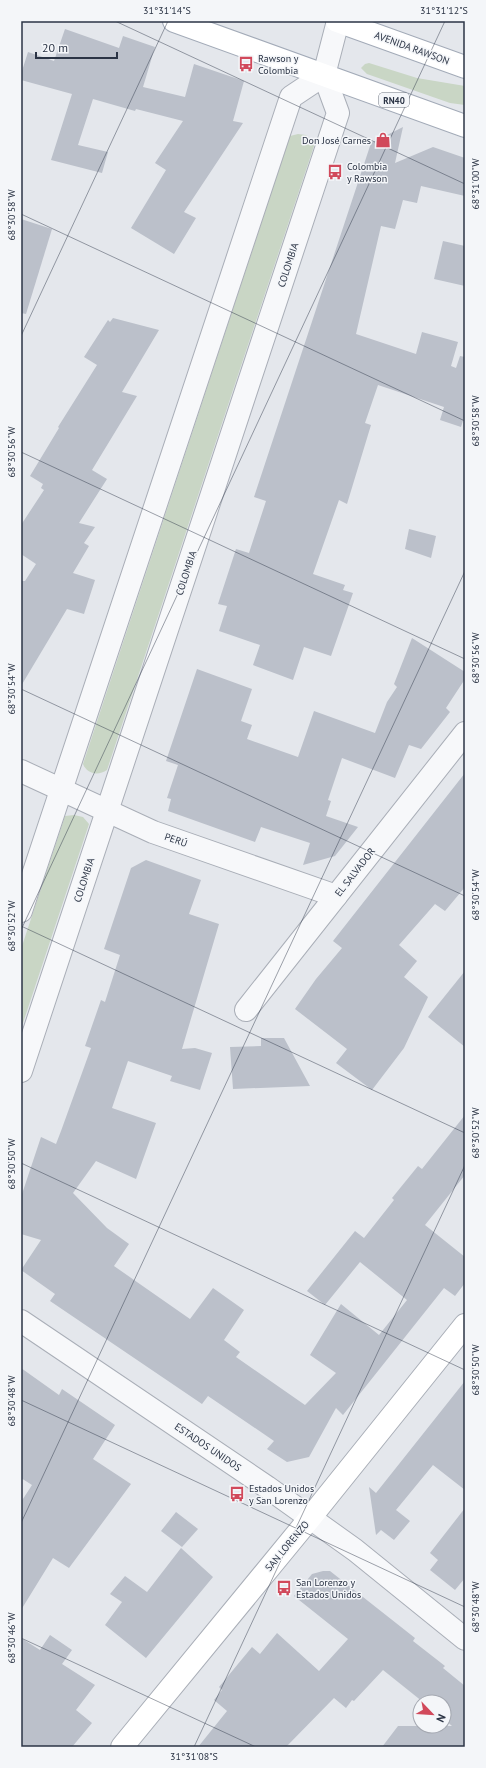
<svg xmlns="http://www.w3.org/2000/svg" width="486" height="1768" font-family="'PT Sans',sans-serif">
<rect width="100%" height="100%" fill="#e4e7ec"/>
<!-- green -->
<g fill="#c9d6c5">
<polygon points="369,63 417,78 465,86 465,105 450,103 367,74 361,68 365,64"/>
<path d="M298 134 306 135 315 143 107 770C98 776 87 774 83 764L290 136Z"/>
<polygon points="74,815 83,817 89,824 21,1029 21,949 65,816"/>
</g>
<!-- building -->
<g fill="#bbc0ca">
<polygon points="65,29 119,48 123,36 155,47 143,87 185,97 194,64 244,81 233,121 243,123 184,212 196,218 174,254 131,228 166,170 155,163 183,121 136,109 135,111 93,99 78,145 108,152 102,173 51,160 72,94 21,80 21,74 28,52 54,61"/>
<polygon points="403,127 395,163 433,147 465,158 465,196 421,186 417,203 403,200 395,229 381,226 356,334 416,354 422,332 458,342 451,366 456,368 460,356 465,357 465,414 461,427 440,420 444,407 378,385 365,423 371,425 347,504 339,500 313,574 345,585 343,590 353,593 331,656 304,647 293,680 253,665 260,645 219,631 227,606 218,604 236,549 249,553 266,501 254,497 371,143"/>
<polygon points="21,219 52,229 26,314 21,313"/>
<polygon points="443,241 465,246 465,286 434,279"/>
<polygon points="113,318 159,330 122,392 137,396 92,470 107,479 79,523 95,527 84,543 89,546 73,573 95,580 84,614 67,609 21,686 21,581 25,581 36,564 21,554 21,525 44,490 41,488 43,484 30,476 59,428 58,427 97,365 84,357 108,320 110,322"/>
<polygon points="409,529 436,536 431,558 405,549"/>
<polygon points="412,638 465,672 465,679 446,708 450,712 421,749 409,745 395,778 342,758 328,800 331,801 326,816 358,827 335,856 303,865 310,843 261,827 255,842 168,811 171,799 167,798 178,765 166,761 197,669 252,689 241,721 252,725 247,739 298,757 314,711 375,733 387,702 397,687 394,684"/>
<polygon points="465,773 465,887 445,911 435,904 399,945 417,961 404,977 428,997 404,1048 372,1090 336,1063 347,1049 295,1009 316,979 342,948 333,941"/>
<polygon points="146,860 201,880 189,914 219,924 182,1049 195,1048 212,1053 200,1090 170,1081 172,1076 128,1061 112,1108 156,1123 136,1179 96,1161 73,1193 107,1228 129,1244 114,1266 190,1319 213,1288 244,1310 224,1340 240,1352 236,1357 305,1405 336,1373 310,1355 341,1304 379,1335 407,1300 360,1262 325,1305 307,1291 355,1231 364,1238 394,1200 392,1198 418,1166 422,1169 465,1115 465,1175 425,1225 465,1257 465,1283 455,1296 444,1288 343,1415 336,1408 309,1457 287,1462 267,1449 274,1441 208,1396 202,1404 50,1301 55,1294 21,1270 41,1240 21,1234 21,1197 41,1137 56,1144 61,1131 91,1048 85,1046 101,1000 105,1002 120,955 104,949 131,868"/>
<polygon points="465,971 465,1047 428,1017"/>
<polygon points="261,1038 284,1038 310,1086 233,1089 230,1047 261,1046"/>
<polygon points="21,1368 59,1395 62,1389 115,1425 93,1459 131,1484 69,1568 53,1558 21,1610 21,1502 32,1485 21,1478"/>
<polygon points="465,1381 465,1490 433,1465 396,1510 410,1521 394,1540 381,1530 376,1535 369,1487 376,1493"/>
<polygon points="465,1508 465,1578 455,1590 430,1570 438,1560 430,1553"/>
<polygon points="176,1512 198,1529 182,1547 161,1531"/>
<polygon points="181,1548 213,1577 146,1658 105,1625 122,1602 110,1594 125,1576 147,1592"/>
<polygon points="323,1571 330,1571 415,1638 413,1641 445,1666 443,1668 465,1686 465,1747 382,1747 398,1726 452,1726 444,1719 444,1702 423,1702 383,1670 354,1701 352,1700 346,1708 334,1698 286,1747 198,1747 227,1711 214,1700 222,1690 219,1687 252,1647 260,1654 277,1633 319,1671 348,1639 294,1596 312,1574"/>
<polygon points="50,1635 72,1650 62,1664 95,1685 76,1710 92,1723 72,1747 21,1747 21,1638 40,1650"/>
</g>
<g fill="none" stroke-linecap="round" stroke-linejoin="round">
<defs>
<g id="street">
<polyline points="21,771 153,832 336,896"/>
<polyline points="21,911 291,97 324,75"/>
<polyline points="246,1010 465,733"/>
<polyline points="21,1071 338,113 324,75 338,21"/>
<polyline points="21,1321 267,1487 355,1550 465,1639"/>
</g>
<polyline id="secondary" points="122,1747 310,1518 465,1325"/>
<g id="primary">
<polyline points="174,21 465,126"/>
<polyline points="337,21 465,67"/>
</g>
</defs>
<!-- street casing -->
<use href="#street" stroke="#a9aeb7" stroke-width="24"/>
<!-- secondary casing -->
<use href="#secondary" stroke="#a9aeb7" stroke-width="24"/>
<!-- primary casing -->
<use href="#primary" stroke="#a3abb8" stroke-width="24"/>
<!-- street -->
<use href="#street" stroke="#f7f8fa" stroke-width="22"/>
<!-- secondary -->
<use href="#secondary" stroke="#fff" stroke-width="22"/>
<!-- primary -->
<use href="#primary" stroke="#fff" stroke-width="22"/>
</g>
<!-- ticks -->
<path fill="none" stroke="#2b3445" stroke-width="1" stroke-opacity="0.45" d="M115 21 465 184M21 214 465 421M21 336 168 21M21 452 465 659M21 689 465 896M21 926 465 1133M21 930 445 21M21 1163 465 1370M21 1400 465 1607M21 1523 465 571M21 1638 256 1747M194 1747 465 1165"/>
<!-- icons -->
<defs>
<symbol id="bus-bare" viewBox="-9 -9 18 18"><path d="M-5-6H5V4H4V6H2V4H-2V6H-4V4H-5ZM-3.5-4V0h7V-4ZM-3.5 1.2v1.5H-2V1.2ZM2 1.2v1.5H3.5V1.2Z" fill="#d1495b" stroke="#f4f6f9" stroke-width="2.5" paint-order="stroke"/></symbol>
<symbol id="shop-bare" viewBox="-9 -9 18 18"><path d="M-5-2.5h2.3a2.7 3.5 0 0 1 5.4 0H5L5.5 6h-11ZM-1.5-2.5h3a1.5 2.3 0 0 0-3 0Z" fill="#d1495b" stroke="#f4f6f9" stroke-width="2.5" paint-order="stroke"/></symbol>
</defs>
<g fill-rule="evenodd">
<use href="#bus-bare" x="235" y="53" width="22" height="22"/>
<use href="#shop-bare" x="372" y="129" width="22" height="22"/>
<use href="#bus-bare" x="324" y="161" width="22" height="22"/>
<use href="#bus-bare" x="226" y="1483" width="22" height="22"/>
<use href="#bus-bare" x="273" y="1577" width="22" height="22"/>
</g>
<g text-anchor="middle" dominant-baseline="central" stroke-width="3" stroke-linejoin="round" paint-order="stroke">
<!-- shield labels -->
<rect fill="#f4f6f9" stroke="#676e7b" stroke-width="1" x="379" y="93" width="30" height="14" rx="3"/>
<g font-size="9" font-weight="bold" fill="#2b3445">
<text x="394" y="100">RN40</text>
</g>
<!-- street labels -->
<g font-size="10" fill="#2b3445" stroke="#f4f6f9">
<text transform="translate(412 48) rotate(20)">AVENIDA RAWSON</text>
<text transform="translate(288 265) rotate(-72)">COLOMBIA</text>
<text transform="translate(186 573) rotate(-72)">COLOMBIA</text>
<text transform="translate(176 840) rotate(19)">PERÚ</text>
<text transform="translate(355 872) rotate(-52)">EL SALVADOR</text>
<text transform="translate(84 880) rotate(-72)">COLOMBIA</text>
<text transform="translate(208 1447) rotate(34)">ESTADOS UNIDOS</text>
<text transform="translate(287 1546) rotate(-50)">SAN LORENZO</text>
</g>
<!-- poi labels -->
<g font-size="10" fill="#2b3445" stroke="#f4f6f9" text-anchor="start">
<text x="258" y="58">Rawson y<tspan x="258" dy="12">Colombia</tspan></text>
<text x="371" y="140" text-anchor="end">Don José Carnes</text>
<text x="347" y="166">Colombia<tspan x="347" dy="12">y Rawson</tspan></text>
<text x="249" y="1488">Estados Unidos<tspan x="249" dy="12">y San Lorenzo</tspan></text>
<text x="296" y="1582">San Lorenzo y<tspan x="296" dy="12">Estados Unidos</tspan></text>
</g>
</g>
<!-- border -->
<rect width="486" height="1768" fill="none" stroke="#f4f6f9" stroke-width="44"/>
<!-- north arrow -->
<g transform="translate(432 1714) rotate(115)"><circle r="19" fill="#f4f6f9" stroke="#a4a8b1"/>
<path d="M0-3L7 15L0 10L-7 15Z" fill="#d1495b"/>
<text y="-6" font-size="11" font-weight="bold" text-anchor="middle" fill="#2b3445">N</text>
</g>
<!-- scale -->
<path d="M36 52v6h81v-6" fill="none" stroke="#2b3445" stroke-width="2"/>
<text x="42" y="52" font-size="12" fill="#2b3445" stroke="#f4f6f9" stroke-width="3" paint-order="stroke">20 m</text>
<rect x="22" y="22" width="442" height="1724" fill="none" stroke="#2b3445" stroke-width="1.5"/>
<g font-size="10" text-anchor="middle" fill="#2b3445">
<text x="167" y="14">31°31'14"S</text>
<text x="444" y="14">31°31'12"S</text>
<text transform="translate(475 184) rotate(-90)" y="4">68°31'00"W</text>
<text transform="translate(11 215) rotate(-90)" y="4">68°30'58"W</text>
<text transform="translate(475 421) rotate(-90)" y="4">68°30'58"W</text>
<text transform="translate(11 452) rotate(-90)" y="4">68°30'56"W</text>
<text transform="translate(475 658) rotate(-90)" y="4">68°30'56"W</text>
<text transform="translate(11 689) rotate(-90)" y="4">68°30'54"W</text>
<text transform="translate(475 895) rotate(-90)" y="4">68°30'54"W</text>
<text transform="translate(11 926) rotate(-90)" y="4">68°30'52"W</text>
<text transform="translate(475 1133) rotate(-90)" y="4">68°30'52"W</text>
<text transform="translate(11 1164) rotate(-90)" y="4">68°30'50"W</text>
<text transform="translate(475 1370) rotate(-90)" y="4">68°30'50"W</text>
<text transform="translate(11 1401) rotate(-90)" y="4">68°30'48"W</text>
<text transform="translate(475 1607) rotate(-90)" y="4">68°30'48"W</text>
<text transform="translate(11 1638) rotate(-90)" y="4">68°30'46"W</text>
<text x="194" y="1760">31°31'08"S</text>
</g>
</svg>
